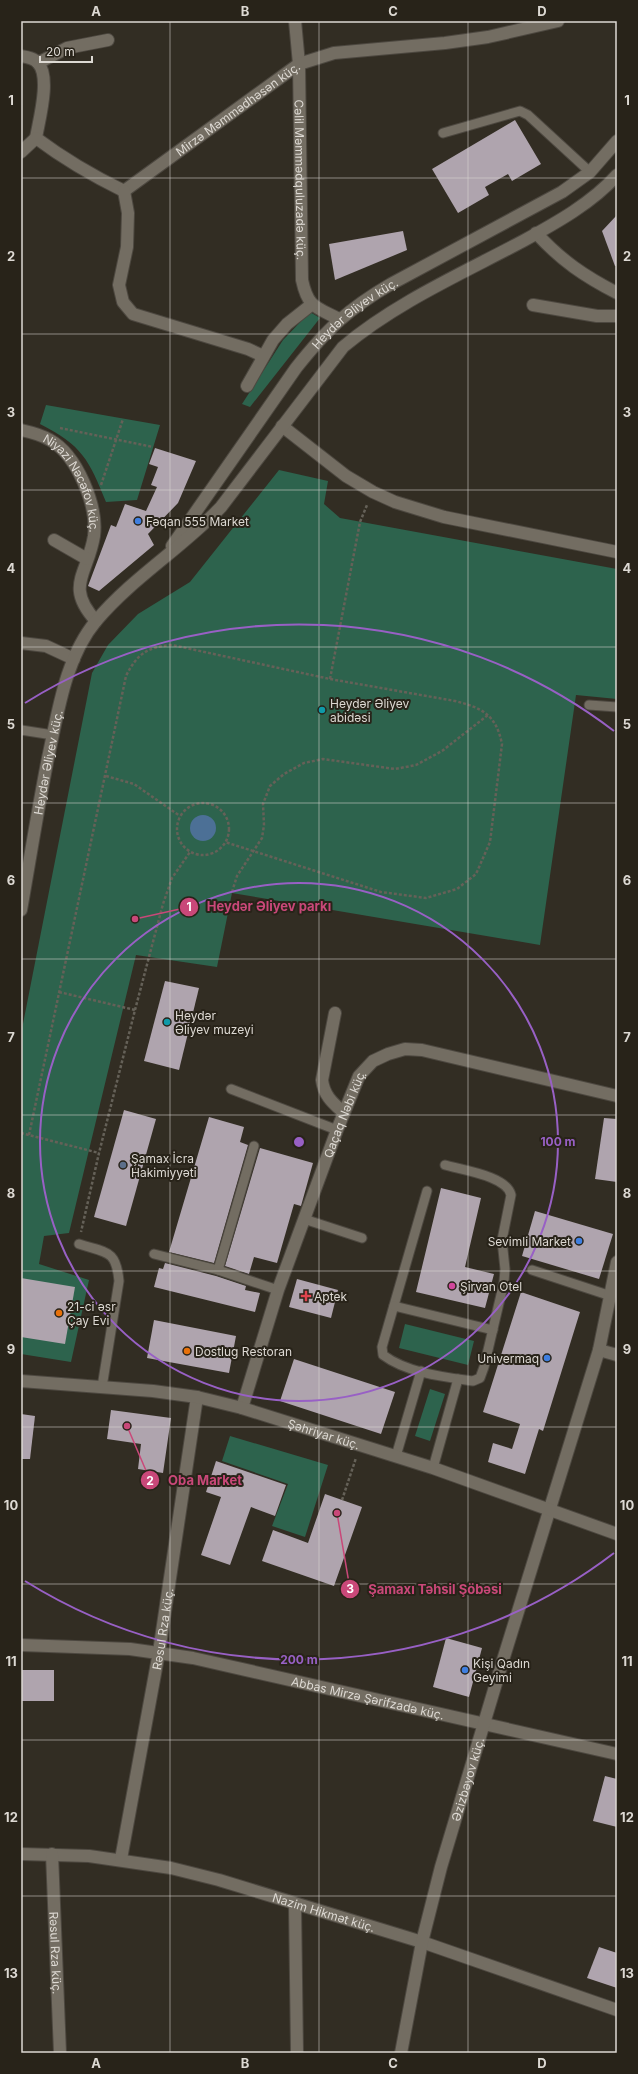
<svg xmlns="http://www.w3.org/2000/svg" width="638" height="2074" font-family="Inter,sans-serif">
<rect width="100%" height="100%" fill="#322d23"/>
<!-- green -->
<g fill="#2d634d">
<polygon points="310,312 320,318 250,407 242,404 283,340"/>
<path d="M46 405 160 425 137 500 106 502C89 460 82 445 40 424Z"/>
<polygon points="279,470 328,481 324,504 340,518 617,569 617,699 576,695 540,945 232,893 217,967 136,955 69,1233 44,1236 39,1264 89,1280 71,1362 21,1354 21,1034 92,673 108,645 138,614 190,582"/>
<polygon points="405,1324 474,1341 468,1365 399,1348"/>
<polygon points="430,1389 445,1394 430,1441 415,1436"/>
<polygon points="230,1436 328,1465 305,1537 272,1526 288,1484 222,1461"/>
</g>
<!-- water -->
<circle fill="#4c7096" cx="203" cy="828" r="13"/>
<!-- building -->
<g fill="#afa4ae">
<polygon points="515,120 541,164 512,181 508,174 485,187 489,195 458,213 432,169"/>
<polygon points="617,215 617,266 615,266 602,231"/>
<polygon points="403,231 407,250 335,280 329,244"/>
<polygon points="155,448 196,461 178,503 148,534 154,545 99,591 88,586 111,525 116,527 125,504 146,511 157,487 151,485 158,467 149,464"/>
<polygon points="165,981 199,988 179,1070 144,1061"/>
<polygon points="124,1110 156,1119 126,1226 94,1217"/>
<polygon points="209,1117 244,1127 240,1142 248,1145 214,1263 169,1252"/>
<polygon points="604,1118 617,1119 617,1182 595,1179"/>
<polygon points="260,1148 313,1163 301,1206 294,1204 277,1263 254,1257 249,1274 225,1266"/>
<polygon points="441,1188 481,1198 465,1267 494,1274 485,1308 416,1292"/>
<polygon points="535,1211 613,1234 599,1279 522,1256"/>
<polygon points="165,1263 216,1276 246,1286 245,1290 260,1293 255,1312 154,1287 159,1268 163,1269"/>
<polygon points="21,1278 75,1287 65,1344 21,1337"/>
<polygon points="297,1279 338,1290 331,1318 289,1307"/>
<polygon points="521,1292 580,1312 543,1431 539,1429 525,1474 488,1462 493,1443 512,1449 520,1424 483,1412"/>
<polygon points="154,1320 236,1336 229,1373 147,1358"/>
<polygon points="294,1359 395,1392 381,1434 280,1401"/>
<polygon points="111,1410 171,1418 163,1473 138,1469 141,1444 107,1439"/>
<polygon points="21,1414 35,1416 30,1459 21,1459"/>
<polygon points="216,1461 286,1485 275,1516 251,1507 230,1565 201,1555 221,1497 206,1492"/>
<polygon points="325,1494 362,1507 334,1586 262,1561 273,1530 308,1543"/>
<polygon points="446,1638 482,1648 469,1697 433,1687"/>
<rect x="21" y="1670" width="33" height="31"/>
<polygon points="605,1776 617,1779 617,1827 593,1821"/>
<polygon points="599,1947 617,1953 617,1988 587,1978"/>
</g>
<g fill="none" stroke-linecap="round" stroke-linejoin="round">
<defs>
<g id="service">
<polyline points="443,133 520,111 528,115 590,172"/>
<polyline points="589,705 617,707"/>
<polyline points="21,730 53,735"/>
<polyline points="231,1089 337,1130"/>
<path d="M427 1191 382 1347 383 1355C407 1373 444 1377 473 1381L480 1378 484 1367 504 1282 505 1269 502 1240 511 1195C507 1176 462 1170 445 1165"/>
<polyline points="304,1219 362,1238"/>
<path d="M79 1244C106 1253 116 1249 119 1281L102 1387"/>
<polyline points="154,1254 218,1270 278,1290"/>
<polyline points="218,1270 254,1146"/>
<polyline points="532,1270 611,1296"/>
<polyline points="394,1306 493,1330"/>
<polyline points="396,1456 421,1371"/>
<polyline points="433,1468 458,1379"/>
</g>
<g id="minor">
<path id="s1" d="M295 21 299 64 302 280C308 308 316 307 339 319"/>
<path id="s2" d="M21 56C27 57 34 58 38 63 51 77 39 120 36 138 64 159 93 176 124 191L299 64 334 53 445 43 488 37 558 21"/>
<polyline points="38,63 67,48 108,40"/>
<polyline points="21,152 36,138"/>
<polyline points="124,191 128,213 127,247 119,285 123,302 133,314 248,349 263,356"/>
<path d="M536 233C562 261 584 276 617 293"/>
<polyline points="533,305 597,316 617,316"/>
<polyline points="247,386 273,340 287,324 311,305"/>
<polyline points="282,426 346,476 373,492 395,502 444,517 617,552"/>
<path id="s3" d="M21 430C30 432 42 435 50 440 77 455 98 506 94 536 88 574 64 586 96 621"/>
<polyline points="54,540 87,559"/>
<polyline points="21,643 46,646 74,659"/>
<path d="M335 1013 322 1080C324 1096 333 1103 344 1113"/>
<polyline points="599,1350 617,1355"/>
<path id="s4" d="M242 1408 278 1290 337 1130 359 1076 373 1061 388 1054 405 1049 422 1050 617 1096"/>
<path id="s5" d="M21 1645 130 1649 193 1658 617 1754"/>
<path id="s6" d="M21 1854 89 1856 171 1868 219 1880 422 1942 617 2010"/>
<path id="s7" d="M52 1854 60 2053"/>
<path id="s8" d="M121 1859 159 1652 197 1397"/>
<polyline points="295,1904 297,2053"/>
<path id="s9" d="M401 2053 422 1942 441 1867 503 1660 599 1350 617 1262"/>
</g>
<g id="tertiary">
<path id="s10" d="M172 546 296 368C327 329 348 309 391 284L562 192 590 172 617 141"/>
<path id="s11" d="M21 910C30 859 38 808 48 758 58 713 65 658 96 621 132 578 182 548 221 507L343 347C395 303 463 273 523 241 556 223 592 203 617 175"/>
<path id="s12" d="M21 1381 153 1391 197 1397 242 1408 433 1468 617 1534"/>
</g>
</defs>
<!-- service casing -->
<use href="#service" stroke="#4d4840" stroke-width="11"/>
<!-- minor casing -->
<use href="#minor" stroke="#4d4840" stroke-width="14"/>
<!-- tertiary casing -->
<use href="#tertiary" stroke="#4d4840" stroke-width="14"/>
<!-- path -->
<g stroke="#656158" stroke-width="2.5" stroke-dasharray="3 2" stroke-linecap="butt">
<polyline points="60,428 153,447"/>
<polyline points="101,485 123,419"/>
<polyline points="330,679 360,522 367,505"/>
<polyline points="106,776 134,784 180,816"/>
<circle cx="203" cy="829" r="26"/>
<polyline points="232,892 237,876 262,838 264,825 263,804 270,786 284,774 304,763 323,759 395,769 416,765 442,751 488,715"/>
<polyline points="59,992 135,1010 99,1153 81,1232"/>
<polyline points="135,1010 163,904 172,878 190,852"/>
<polyline points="21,1133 99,1153"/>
<path d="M29 1135 126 676C137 654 147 647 172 645L330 679 455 701C483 708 496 715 502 744L490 842 476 874 457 889 426 898 381 892 225 842"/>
<polyline points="342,1500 356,1458"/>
</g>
<!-- service -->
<use href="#service" stroke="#736d62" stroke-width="9"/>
<!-- minor -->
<use href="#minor" stroke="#736d62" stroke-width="12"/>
<!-- tertiary -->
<use href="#tertiary" stroke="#736d62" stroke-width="12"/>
</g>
<!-- grid -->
<path fill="none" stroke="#ddd9d3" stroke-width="1" stroke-opacity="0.55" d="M170 21V2053M319 21V2053M468 21V2053M21 178H617M21 334H617M21 490H617M21 647H617M21 803H617M21 959H617M21 1115H617M21 1271H617M21 1427H617M21 1584H617M21 1740H617M21 1896H617"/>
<!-- distance rings -->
<g fill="none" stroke="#9860c5" stroke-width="2">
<circle cx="299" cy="1142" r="259"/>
<path d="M614 1553A518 518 0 0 1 25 1581M25 703A518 518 0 0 1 614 731"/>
</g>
<!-- markers -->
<g fill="#3f7fe0" stroke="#282319" stroke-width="1.5">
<circle cx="138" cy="521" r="4"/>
<circle cx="579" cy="1241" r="4"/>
<circle cx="547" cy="1358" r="4"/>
<circle cx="465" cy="1670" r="4"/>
</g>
<g fill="#0f9aa8" stroke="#282319" stroke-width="1.5">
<circle cx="322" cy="710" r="4"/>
<circle cx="167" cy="1022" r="4"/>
</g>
<circle fill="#5c6f8a" stroke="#282319" stroke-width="1.5" cx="123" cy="1165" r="4"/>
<circle fill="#d1479c" stroke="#282319" stroke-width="1.5" cx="452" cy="1286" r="4"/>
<path fill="#e0444e" stroke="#282319" stroke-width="1.5" d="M304 1290h4v4h4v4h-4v4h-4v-4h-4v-4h4z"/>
<g fill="#e8710a" stroke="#282319" stroke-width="1.5">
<circle cx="59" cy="1313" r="4"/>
<circle cx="187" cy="1351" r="4"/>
</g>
<g text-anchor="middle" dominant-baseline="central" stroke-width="4" stroke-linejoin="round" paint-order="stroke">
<!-- street labels -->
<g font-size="12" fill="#ddd9d3" stroke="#282319">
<text stroke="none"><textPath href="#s2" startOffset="339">Mirzə Məmmədhəsən küç.</textPath></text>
<text stroke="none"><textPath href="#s1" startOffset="159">Cəlil Məmmədquluzadə küç.</textPath></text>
<text stroke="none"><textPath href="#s10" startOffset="298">Heydər Əliyev küç.</textPath></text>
<text stroke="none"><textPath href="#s3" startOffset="81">Niyazi Nəcəfov küç.</textPath></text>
<text stroke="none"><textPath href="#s11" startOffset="150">Heydər Əliyev küç.</textPath></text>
<text stroke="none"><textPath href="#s4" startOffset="312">Qaçaq Nəbi küç.</textPath></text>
<text stroke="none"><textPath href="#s12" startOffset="309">Şəhriyar küç.</textPath></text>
<text stroke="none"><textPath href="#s8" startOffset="234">Rəsul Rza küç.</textPath></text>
<text stroke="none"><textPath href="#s5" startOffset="352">Abbas Mirzə Şərifzadə küç.</textPath></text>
<text stroke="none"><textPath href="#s9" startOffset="282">Əzizbəyov küç.</textPath></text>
<text stroke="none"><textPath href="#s6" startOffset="310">Nazim Hikmət küç.</textPath></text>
<text stroke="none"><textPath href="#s7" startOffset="99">Rəsul Rza küç.</textPath></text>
</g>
<!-- poi labels -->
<g font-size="12" fill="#ddd9d3" stroke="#282319" text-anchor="start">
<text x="146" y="521">Fəqan 555 Market</text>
<text x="330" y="703">Heydər Əliyev<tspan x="330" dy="14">abidəsi</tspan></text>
<text x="175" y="1015">Heydər<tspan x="175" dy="14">Əliyev muzeyi</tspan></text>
<text x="131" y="1158">Şamax İcra<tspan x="131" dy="14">Hakimiyyəti</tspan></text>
<text x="571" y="1241" text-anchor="end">Sevimli Market</text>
<text x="460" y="1286">Şirvan Otel</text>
<text x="314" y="1296">Aptek</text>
<text x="67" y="1306">21-ci əsr<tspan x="67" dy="14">Çay Evi</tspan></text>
<text x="195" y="1351">Dostlug Restoran</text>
<text x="539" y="1358" text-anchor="end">Univermaq</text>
<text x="473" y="1663">Kişi Qadın<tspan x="473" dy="14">Geyimi</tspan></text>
</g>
</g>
<circle cx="299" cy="1142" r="6" fill="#9860c5" stroke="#282319" stroke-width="2"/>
<g font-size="12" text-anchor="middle" font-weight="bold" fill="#9860c5" stroke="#282319" stroke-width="4" stroke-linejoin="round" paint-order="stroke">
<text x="558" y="1146">100 m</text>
<text x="299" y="1664">200 m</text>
</g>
<!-- callouts -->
<path fill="none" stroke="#c94879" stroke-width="1.5" d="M135 919L189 907M127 1426L150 1480M337 1513L350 1589"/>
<g fill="#c94879" stroke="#282319" stroke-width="1.5">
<circle cx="135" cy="919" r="4"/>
<circle cx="127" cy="1426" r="4"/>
<circle cx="337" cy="1513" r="4"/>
<circle cx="189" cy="907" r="10"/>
<circle cx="150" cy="1480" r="10"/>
<circle cx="350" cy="1589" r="10"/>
</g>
<g font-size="12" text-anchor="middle" font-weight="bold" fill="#fff">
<text x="189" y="911">1</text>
<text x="150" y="1485">2</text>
<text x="350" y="1593">3</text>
</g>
<g font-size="13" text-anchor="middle" font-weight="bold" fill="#c94879" stroke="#282319" stroke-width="4" stroke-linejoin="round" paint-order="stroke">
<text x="269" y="911">Heydər Əliyev parkı</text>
<text x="205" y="1485">Oba Market</text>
<text x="435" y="1594">Şamaxı Təhsil Şöbəsi</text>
</g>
<!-- border -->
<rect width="638" height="2074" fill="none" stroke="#282319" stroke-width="44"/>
<!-- scale -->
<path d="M40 56v6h52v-6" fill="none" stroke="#ddd9d3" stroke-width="2"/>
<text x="46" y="56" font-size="12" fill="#ddd9d3" stroke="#282319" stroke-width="3" paint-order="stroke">20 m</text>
<rect x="22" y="22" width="594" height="2030" fill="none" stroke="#ddd9d3" stroke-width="1.5"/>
<g font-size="13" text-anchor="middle" font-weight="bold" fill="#ddd9d3">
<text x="96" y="16">A</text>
<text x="245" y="16">B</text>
<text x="393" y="16">C</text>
<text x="542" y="16">D</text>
<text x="11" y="105">1</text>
<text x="627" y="105">1</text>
<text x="11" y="261">2</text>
<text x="627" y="261">2</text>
<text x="11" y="417">3</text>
<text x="627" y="417">3</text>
<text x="11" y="573">4</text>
<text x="627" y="573">4</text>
<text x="11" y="729">5</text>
<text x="627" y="729">5</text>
<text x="11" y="885">6</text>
<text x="627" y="885">6</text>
<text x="11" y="1042">7</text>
<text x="627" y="1042">7</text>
<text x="11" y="1198">8</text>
<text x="627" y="1198">8</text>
<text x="11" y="1354">9</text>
<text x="627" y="1354">9</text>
<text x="11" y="1510">10</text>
<text x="627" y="1510">10</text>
<text x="11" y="1666">11</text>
<text x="627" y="1666">11</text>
<text x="11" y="1822">12</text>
<text x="627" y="1822">12</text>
<text x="11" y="1978">13</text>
<text x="627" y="1978">13</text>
<text x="96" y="2068">A</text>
<text x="245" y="2068">B</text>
<text x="393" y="2068">C</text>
<text x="542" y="2068">D</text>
</g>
</svg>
